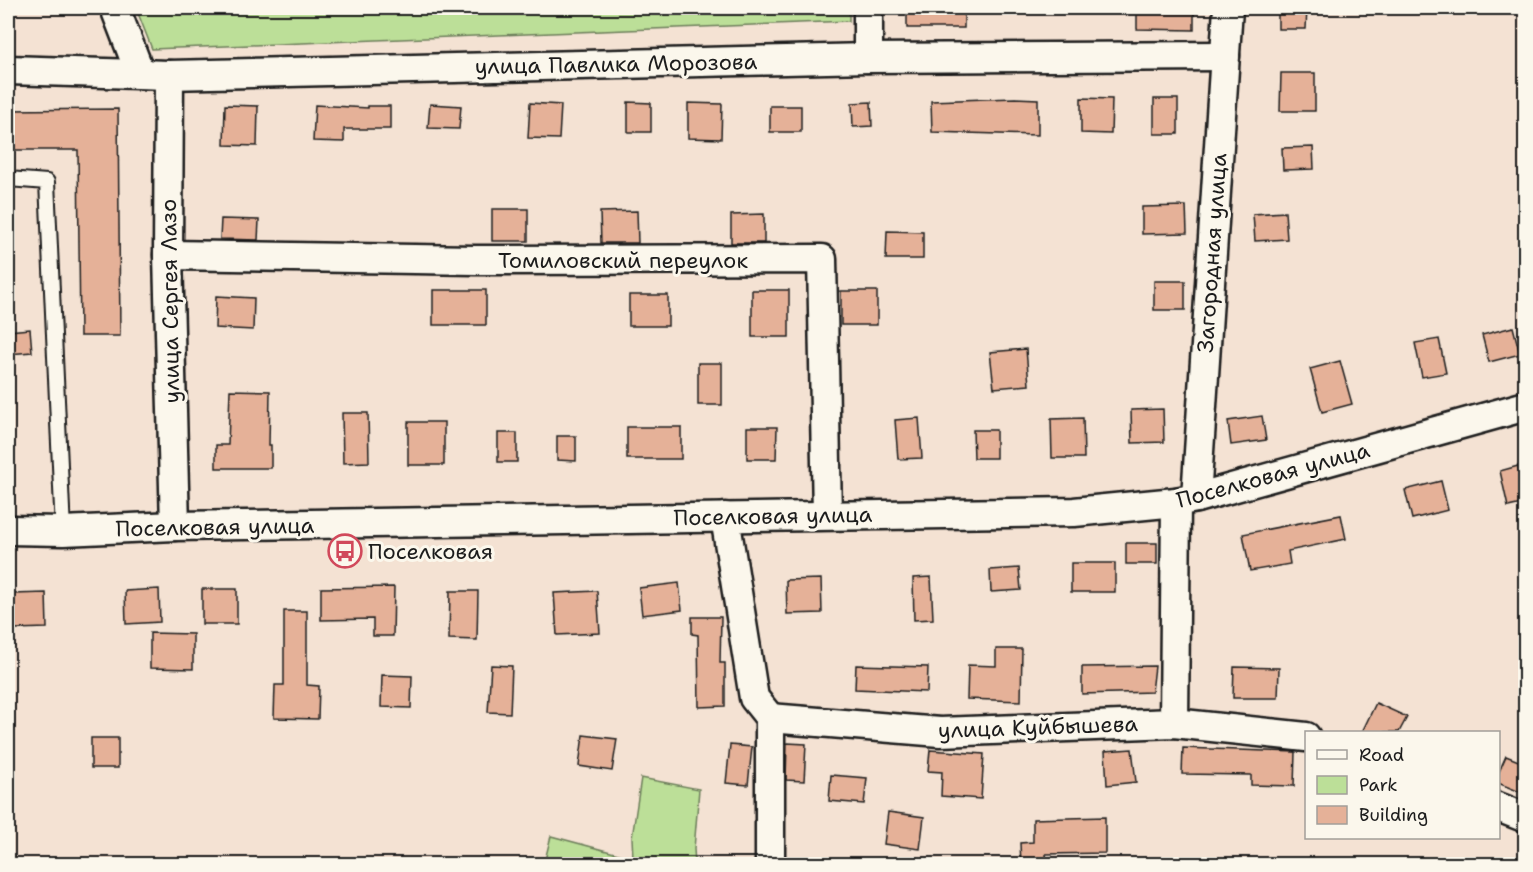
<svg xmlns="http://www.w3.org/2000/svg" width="1533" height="872" font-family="'Shantell Sans',sans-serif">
<rect width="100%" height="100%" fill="#f4e2d3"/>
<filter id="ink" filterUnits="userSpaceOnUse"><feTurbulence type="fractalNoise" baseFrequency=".0167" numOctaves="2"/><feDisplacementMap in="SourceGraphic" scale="12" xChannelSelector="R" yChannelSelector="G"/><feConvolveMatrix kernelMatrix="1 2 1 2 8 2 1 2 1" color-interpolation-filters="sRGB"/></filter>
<g filter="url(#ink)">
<!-- green -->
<g fill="#bcdf98" stroke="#6c7e5a" stroke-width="1.5">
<polygon points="136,8 849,8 849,21 152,49"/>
<polygon points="641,778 699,789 694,849 695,864 544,864 551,836 633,858 632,838"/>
</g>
<!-- building -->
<g fill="#e5b198" stroke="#1c1c1c" stroke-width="1.5">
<rect x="907" y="8" width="57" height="20"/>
<polygon points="1137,8 1194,8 1194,30 1137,29"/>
<polygon points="1278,8 1307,8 1306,29 1278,29"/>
<polygon points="1281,73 1315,73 1315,111 1280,111"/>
<polygon points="1015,98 1038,99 1038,135 932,132 931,101"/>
<polygon points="1081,98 1112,99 1111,134 1081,133"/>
<rect x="1154" y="99" width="24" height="35"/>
<polygon points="628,102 651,103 651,132 628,132"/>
<polygon points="871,102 872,126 853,127 852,103"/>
<polygon points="530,103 561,105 559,139 528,138"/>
<polygon points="688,103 722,104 721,139 688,138"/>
<polygon points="430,104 461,106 459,129 428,128"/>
<polygon points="225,105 258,106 257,146 224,145"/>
<polygon points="315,105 368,108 368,106 390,106 390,129 344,129 344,142 313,141"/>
<rect x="770" y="106" width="31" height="26"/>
<polygon points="118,109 120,336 80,336 78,150 8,150 8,110"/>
<polygon points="1313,147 1314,169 1283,170 1282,148"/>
<polygon points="1186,206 1187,233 1142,234 1142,207"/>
<rect x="492" y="209" width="36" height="32"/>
<polygon points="637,211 638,243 601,243 600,212"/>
<polygon points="1285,212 1287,239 1255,241 1253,214"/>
<polygon points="764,214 764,243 731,243 731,215"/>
<polygon points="221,219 259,220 258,240 220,239"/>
<polygon points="887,231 923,232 923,259 886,259"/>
<rect x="1154" y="281" width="31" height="29"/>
<rect x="433" y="290" width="53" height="35"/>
<rect x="752" y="290" width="37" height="47"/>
<rect x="841" y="291" width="36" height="34"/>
<rect x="629" y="295" width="39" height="31"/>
<polygon points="216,296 254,298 253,330 215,328"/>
<polygon points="1513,327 1520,354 1489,362 1482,335"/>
<polygon points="30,329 32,352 8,354 8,331"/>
<polygon points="1439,339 1446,373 1422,377 1415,343"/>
<polygon points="1026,349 1029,385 994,388 990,352"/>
<polygon points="1340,361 1352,404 1322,412 1310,369"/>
<rect x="698" y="363" width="24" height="42"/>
<polygon points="230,390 270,391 269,445 271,445 271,468 216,468 216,445 228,445"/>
<polygon points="1163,409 1164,442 1132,443 1131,410"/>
<polygon points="342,413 368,413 369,462 343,463"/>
<polygon points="1262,416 1266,440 1231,445 1228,421"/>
<polygon points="919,418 922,458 898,459 895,420"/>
<polygon points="1083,418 1084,458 1052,458 1051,419"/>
<rect x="408" y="422" width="36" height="43"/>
<rect x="627" y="427" width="54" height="32"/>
<polygon points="747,427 777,427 776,459 747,459"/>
<polygon points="973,430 996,430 996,458 974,458"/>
<rect x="498" y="433" width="19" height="29"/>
<polygon points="557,436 576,436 576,461 557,460"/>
<polygon points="1518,466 1526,503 1508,507 1500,471"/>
<polygon points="1441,481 1448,510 1412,519 1405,490"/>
<polygon points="1341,515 1346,539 1288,551 1290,564 1250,571 1243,534"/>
<rect x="1126" y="543" width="31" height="21"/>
<rect x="1071" y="563" width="44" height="29"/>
<polygon points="1019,568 1021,590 991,592 990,570"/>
<polygon points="931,577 933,619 914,620 913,578"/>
<polygon points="821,579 822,613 787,614 786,580"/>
<polygon points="679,583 682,610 642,615 639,588"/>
<polygon points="394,587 393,636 373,636 373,619 321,620 321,588"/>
<polygon points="159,589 160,622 126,624 125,591"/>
<rect x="202" y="589" width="35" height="35"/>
<polygon points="450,591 478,591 477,640 449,639"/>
<polygon points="597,591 600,633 557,635 554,593"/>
<polygon points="46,593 47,628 14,629 13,594"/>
<polygon points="284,611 307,611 307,685 319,686 318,719 274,718 275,685 284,685"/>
<polygon points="692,617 721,617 720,663 725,663 725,706 699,707 698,635 692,634"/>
<polygon points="150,633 193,634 193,669 150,668"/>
<polygon points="996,649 1022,649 1021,701 967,699 968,665 996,666"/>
<polygon points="491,665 512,666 510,713 488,712"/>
<polygon points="856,665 928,667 927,692 855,689"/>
<polygon points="1155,666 1152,692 1082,694 1082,667"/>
<polygon points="1234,667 1279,668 1278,698 1233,698"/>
<polygon points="382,675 412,676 411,708 381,707"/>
<polygon points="1376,703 1407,717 1399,732 1362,732"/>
<polygon points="583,735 617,739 612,771 579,766"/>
<rect x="91" y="738" width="27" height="30"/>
<polygon points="787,743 806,744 804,781 786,780"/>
<polygon points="730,745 752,747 748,785 726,783"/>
<polygon points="1183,748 1295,752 1294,786 1251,785 1251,775 1182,774"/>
<polygon points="1132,749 1136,782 1107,785 1105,751"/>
<polygon points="930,750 984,754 981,799 941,796 942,772 928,771"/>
<polygon points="1506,756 1526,764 1526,778 1520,792 1498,783 1498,774"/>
<polygon points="831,775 867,778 864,804 829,801"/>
<polygon points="888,812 924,817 920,849 884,844"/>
<polygon points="1105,817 1105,853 1046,854 1047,864 1021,864 1020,843 1033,842 1033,819"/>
</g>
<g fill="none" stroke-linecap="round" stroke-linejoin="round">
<defs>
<polyline id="service" points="8,179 47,182 63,531"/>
<g id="minor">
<polyline points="115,8 140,73"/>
<polyline points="868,58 868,8"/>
<polyline points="8,70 169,75 868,58 1225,56"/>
<polyline points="169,75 168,255 175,526"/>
<polyline points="168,255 475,260 822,259 827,515"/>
<polyline points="1196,498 1228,8"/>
<polyline points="725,517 754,698 770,718 770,864"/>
<polyline points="8,530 63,531 175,526 1074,512 1176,502 1196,498 1526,406"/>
<polyline points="770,718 940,732 1174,723 1306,737"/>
<polyline points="1174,723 1176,502"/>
<polyline points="1498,807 1526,818"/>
</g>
</defs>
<!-- service casing -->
<use href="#service" stroke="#1c1c1c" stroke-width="18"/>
<!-- minor casing -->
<use href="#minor" stroke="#1c1c1c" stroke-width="33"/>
<!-- service -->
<use href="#service" stroke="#fbf7ec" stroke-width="14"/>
<!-- minor -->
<use href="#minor" stroke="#fbf7ec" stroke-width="28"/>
</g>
</g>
<!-- icons -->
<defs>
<symbol id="bus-ring" viewBox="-11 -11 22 22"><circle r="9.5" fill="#fbf7ec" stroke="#d1495b" stroke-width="1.5"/><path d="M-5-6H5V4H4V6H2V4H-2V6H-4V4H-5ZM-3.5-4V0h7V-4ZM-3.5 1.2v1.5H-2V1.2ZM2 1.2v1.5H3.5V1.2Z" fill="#d1495b"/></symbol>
</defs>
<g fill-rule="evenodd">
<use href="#bus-ring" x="326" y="532" width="38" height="38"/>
</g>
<g text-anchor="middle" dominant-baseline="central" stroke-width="6" stroke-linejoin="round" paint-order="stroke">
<!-- street labels -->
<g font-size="22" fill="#1c1c1c" stroke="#fbf7ec">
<text transform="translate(616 64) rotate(-1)">улица Павлика Морозова</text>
<text transform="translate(1212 253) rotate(-86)">Загородная улица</text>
<text x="623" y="260">Томиловский переулок</text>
<text transform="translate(170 301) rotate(-91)">улица Сергея Лазо</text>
<text transform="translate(1273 475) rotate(-15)">Поселковая улица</text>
<text transform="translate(773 516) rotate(-1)">Поселковая улица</text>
<text transform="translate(215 527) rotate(-1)">Поселковая улица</text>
<text transform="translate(1038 727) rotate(-2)">улица Куйбышева</text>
</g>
<!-- poi labels -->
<g font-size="22" fill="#1c1c1c" stroke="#fbf7ec" text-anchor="start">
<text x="368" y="551">Поселковая</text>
</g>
</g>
<!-- margin -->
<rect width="1533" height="872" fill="none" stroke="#fbf7ec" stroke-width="30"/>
<rect x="15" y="15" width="1503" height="842" fill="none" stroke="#1c1c1c" stroke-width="2" filter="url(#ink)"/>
<!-- legend -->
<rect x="1305" y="731" width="195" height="108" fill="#fbf7ec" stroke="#a29f99" stroke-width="1.5"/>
<rect x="1317" y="750" width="30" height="9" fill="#fbf7ec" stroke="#a29f99" stroke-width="1.5"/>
<text x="1359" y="761" font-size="18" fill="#1c1c1c">Road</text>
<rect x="1317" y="776" width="30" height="18" fill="#bcdf98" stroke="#a29f99" stroke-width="1.5"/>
<text x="1359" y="791" font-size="18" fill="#1c1c1c">Park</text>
<rect x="1317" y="806" width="30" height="18" fill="#e5b198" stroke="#a29f99" stroke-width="1.5"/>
<text x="1359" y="821" font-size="18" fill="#1c1c1c">Building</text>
</svg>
